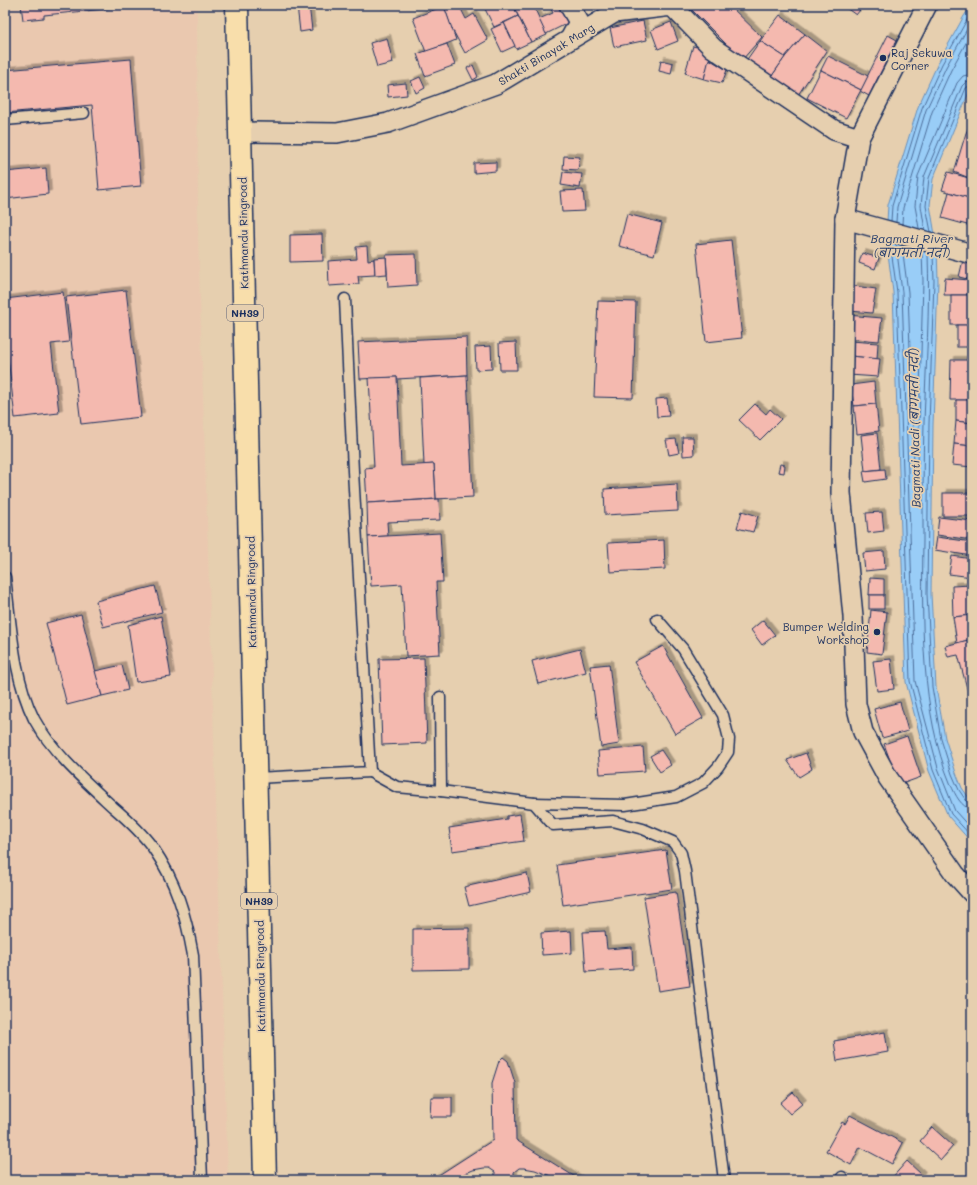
<svg xmlns="http://www.w3.org/2000/svg" width="977" height="1185" font-family="Mali,'Playpen Sans Deva',sans-serif">
<defs>
<filter id="shadow"><feDropShadow dx="3.5" dy="-3.5" stdDeviation="0" flood-color="#0004"/></filter>
</defs>
<rect width="100%" height="100%" fill="#e6cfaf"/>
<filter id="ink" filterUnits="userSpaceOnUse"><feTurbulence type="fractalNoise" baseFrequency=".025" numOctaves="2"/><feDisplacementMap in="SourceGraphic" scale="8" xChannelSelector="R" yChannelSelector="G"/><feConvolveMatrix kernelMatrix="1 2 1 2 8 2 1 2 1" color-interpolation-filters="sRGB"/></filter>
<g filter="url(#ink)">
<!-- built -->
<polygon fill="#eac8af" points="5,5 197,5 198,237 228,1180 5,1180"/>
<!-- water -->
<polygon fill="#99cdf7" stroke="#678eba" points="972,5 972,85 933,179 930,205 937,247 938,281 933,425 931,594 936,687 945,738 956,773 962,788 972,802 972,843 948,816 929,771 906,682 893,292 886,238 888,205 918,107 938,63 964,16"/>
<g fill="none" stroke-linecap="round" stroke-linejoin="round">
<!-- shore -->
<g stroke="#4d6e9b" stroke-width="1">
<polyline points="891,221 892,206 922,108 942,64 972,11"/>
<polyline points="896,222 897,207 926,110 946,67 972,20"/>
<polyline points="902,224 903,208 932,112 951,70 972,32"/>
<polyline points="919,228 915,206 918,176 957,83 963,76 972,74"/>
<polyline points="925,230 921,206 924,177 962,86 966,82 972,80"/>
<polyline points="931,232 926,206 929,178 966,88 969,86 972,85"/>
<polyline points="890,242 897,292 910,681 933,770 951,814 972,837"/>
<polyline points="896,244 902,292 915,681 938,768 955,811 972,830"/>
<polyline points="902,246 908,292 914,464 916,466 918,464 923,281 922,251"/>
<path d="M928 253C930 309 926 366 924 422 923 462 923 501 923 540 922 619 920 712 951 785 955 794 961 808 972 809"/>
<polyline points="933,254 934,281 929,424 927,594 932,687 941,739 952,774 959,790 967,802 972,804"/>
</g>
</g>
<!-- building -->
<g fill="#f4b9af" stroke="#1b2f5e" filter="url(#shadow)">
<polygon points="21,5 126,5 126,7 44,15 44,18 23,20"/>
<polygon points="297,5 309,5 312,30 300,32"/>
<polygon points="446,5 459,5 466,19 474,14 488,40 465,53 451,27 444,6"/>
<polygon points="483,5 513,5 518,16 494,27"/>
<polygon points="513,5 533,5 547,35 531,42"/>
<polygon points="549,5 567,5 574,20 546,34 539,19 553,13"/>
<polygon points="687,5 729,5 762,37 742,60"/>
<polygon points="842,5 864,5 856,15"/>
<polygon points="444,6 456,40 426,52 413,18"/>
<polygon points="780,15 805,34 785,57 760,41"/>
<polygon points="518,16 531,42 516,49 504,23"/>
<polygon points="643,21 647,40 614,47 610,28"/>
<polygon points="671,22 678,41 658,49 651,30"/>
<polygon points="504,23 515,46 502,52 491,29"/>
<polygon points="805,34 827,51 796,98 769,80 785,57"/>
<polygon points="888,35 897,40 869,96 860,91"/>
<polygon points="387,38 393,63 377,67 370,43"/>
<polygon points="760,41 785,57 769,80 743,65"/>
<polygon points="447,44 455,65 425,76 417,54"/>
<polygon points="693,46 712,51 704,79 685,73"/>
<polygon points="828,56 868,76 861,90 821,70"/>
<polygon points="131,59 141,186 99,190 92,105 5,113 5,70"/>
<polygon points="709,59 727,70 722,83 704,79"/>
<polygon points="661,60 673,63 671,74 659,71"/>
<polygon points="473,65 478,77 473,80 467,68"/>
<polygon points="821,70 861,90 846,118 807,98"/>
<polygon points="420,77 425,88 416,93 411,81"/>
<polygon points="406,83 407,95 388,97 387,85"/>
<polygon points="972,121 972,179 954,172 966,133"/>
<polygon points="564,156 580,157 578,170 563,169"/>
<polygon points="496,162 496,171 474,173 474,163"/>
<polygon points="46,168 48,194 5,199 5,172"/>
<polygon points="563,172 582,174 580,188 561,185"/>
<polygon points="948,172 972,179 972,199 942,190"/>
<polygon points="583,190 585,211 562,212 560,191"/>
<polygon points="949,192 972,199 972,209 967,225 942,218"/>
<polygon points="627,214 662,223 654,255 619,246"/>
<polygon points="322,234 323,261 290,262 290,235"/>
<polygon points="731,240 742,338 706,342 696,244"/>
<polygon points="367,246 368,260 374,259 375,275 358,276 359,284 329,286 328,261 357,259 356,247"/>
<polygon points="862,253 879,258 875,269 859,263"/>
<polygon points="416,254 417,285 388,287 386,255"/>
<polygon points="386,257 387,274 375,275 374,258"/>
<polygon points="963,260 972,262 972,280 959,277"/>
<polygon points="945,278 969,280 968,295 944,295"/>
<polygon points="969,280 972,280 972,295 968,295"/>
<polygon points="854,286 876,289 872,313 850,311"/>
<polygon points="126,290 141,417 81,424 66,297"/>
<polygon points="63,292 69,342 51,344 59,413 15,418 5,331 5,299"/>
<rect x="951" y="295" width="21" height="30"/>
<polygon points="598,301 636,302 633,398 594,397"/>
<polygon points="847,315 882,318 879,341 845,338"/>
<rect x="957" y="325" width="15" height="22"/>
<polygon points="466,337 467,375 397,379 397,377 360,379 358,342"/>
<polygon points="851,341 878,343 877,359 851,356"/>
<polygon points="516,342 517,370 500,370 499,343"/>
<polygon points="491,346 492,369 476,370 475,347"/>
<polygon points="851,356 880,359 878,377 849,375"/>
<polygon points="951,360 972,360 972,400 950,400"/>
<polygon points="467,375 473,497 436,499 434,464 424,465 420,378"/>
<polygon points="397,377 401,466 434,464 436,499 367,503 365,468 374,467 369,378"/>
<polygon points="874,382 876,404 854,406 851,385"/>
<polygon points="667,398 669,416 657,417 656,399"/>
<polygon points="956,400 972,400 972,423 956,421"/>
<polygon points="755,404 766,414 770,409 781,419 760,440 739,420"/>
<polygon points="876,404 879,431 857,434 854,406"/>
<polygon points="956,421 972,423 972,446 954,444"/>
<polygon points="877,433 881,469 865,471 861,435"/>
<polygon points="682,437 693,437 694,455 683,456"/>
<polygon points="676,439 679,453 669,455 666,440"/>
<polygon points="954,444 972,446 972,467 952,465"/>
<polygon points="780,464 785,465 784,473 778,472"/>
<polygon points="885,469 886,479 865,482 863,471"/>
<polygon points="677,484 678,511 605,515 604,489"/>
<rect x="943" y="493" width="29" height="23"/>
<polygon points="439,499 440,520 387,522 388,536 368,537 367,503"/>
<polygon points="742,511 758,516 753,532 737,528"/>
<polygon points="882,512 884,531 868,533 866,513"/>
<polygon points="939,517 972,521 972,540 937,535"/>
<polygon points="440,533 443,582 436,582 440,654 406,656 402,584 371,586 368,537"/>
<polygon points="937,537 972,542 972,556 935,550"/>
<polygon points="664,540 665,569 610,572 608,543"/>
<polygon points="884,551 885,569 865,571 863,553"/>
<polygon points="952,556 972,559 972,577 949,574"/>
<polygon points="870,578 884,579 884,595 869,595"/>
<polygon points="972,585 972,615 953,617 952,586"/>
<polygon points="155,586 162,612 103,627 96,601"/>
<rect x="869" y="595" width="15" height="14"/>
<polygon points="871,610 887,612 882,654 867,652"/>
<polygon points="81,614 102,696 67,705 46,623"/>
<polygon points="972,615 972,639 957,643 953,617"/>
<polygon points="161,616 171,677 136,682 128,625"/>
<polygon points="763,620 775,635 762,645 751,630"/>
<polygon points="972,639 972,691 968,692 958,655 948,657 945,646"/>
<polygon points="663,646 703,718 675,734 634,662"/>
<polygon points="580,649 586,672 538,684 532,661"/>
<polygon points="424,658 427,743 382,745 379,659"/>
<polygon points="891,659 894,689 877,691 873,661"/>
<polygon points="609,664 619,744 601,747 590,666"/>
<polygon points="122,665 128,690 102,696 95,671"/>
<polygon points="900,702 908,731 882,738 874,709"/>
<polygon points="907,736 921,777 899,785 884,744"/>
<polygon points="643,747 645,771 600,774 598,751"/>
<polygon points="661,750 671,765 660,772 650,756"/>
<polygon points="806,753 812,769 799,777 787,760"/>
<polygon points="520,814 524,841 452,851 449,828 507,819 507,816"/>
<polygon points="666,850 672,889 563,905 557,865"/>
<polygon points="527,873 531,892 469,906 464,887"/>
<polygon points="676,892 690,986 658,991 644,897"/>
<polygon points="469,928 469,969 413,970 413,929"/>
<polygon points="571,931 572,953 542,955 541,933"/>
<polygon points="605,931 607,949 632,947 633,969 586,972 583,932"/>
<polygon points="885,1032 888,1052 837,1061 834,1041"/>
<polygon points="503,1057 508,1061 515,1083 516,1140 580,1180 561,1180 535,1170 524,1168 519,1168 514,1172 514,1180 495,1180 495,1172 489,1168 484,1168 473,1170 451,1180 431,1180 493,1140 492,1083 499,1061"/>
<polygon points="793,1092 803,1103 790,1114 780,1103"/>
<polygon points="431,1097 452,1097 452,1117 430,1117"/>
<polygon points="850,1115 903,1143 892,1164 860,1147 851,1165 826,1151 842,1122 845,1124"/>
<polygon points="932,1127 953,1146 941,1160 920,1141"/>
<polygon points="907,1161 922,1175 918,1180 890,1180"/>
</g>
<g fill="none" stroke-linecap="round" stroke-linejoin="round">
<defs>
<g id="lane">
<polyline points="5,120 84,113"/>
<path d="M5 577C11 623 13 677 34 719 52 752 85 781 113 807 127 819 142 833 153 848 176 881 186 916 193 955L202 1180"/>
<polyline points="440,697 441,791 534,803 553,825 613,821 643,829 673,842 681,853 685,871 724,1180"/>
<polyline points="370,772 397,787 441,791"/>
<polyline points="256,778 370,772 353,471 345,299"/>
<polyline points="534,803 625,805 676,797 703,783 718,767 728,752 729,739 723,715 683,649 657,619"/>
<polyline points="840,1180 842,1177"/>
</g>
<g id="street">
<polyline points="569,5 579,22 570,39"/>
<polyline points="927,5 859,138 845,219 841,493 853,616 856,704 863,732 888,778 955,874 972,893"/>
<polyline points="241,132 337,133 388,123 496,84 614,13 672,6 713,48 834,130 859,138"/>
<polyline points="845,219 972,254"/>
</g>
<polyline id="highway" points="237,5 265,1180"/>
</defs>
<!-- lane casing -->
<use href="#lane" stroke="#1b2f5e" stroke-width="13"/>
<!-- street casing -->
<use href="#street" stroke="#1b2f5e" stroke-width="22"/>
<!-- highway casing -->
<use href="#highway" stroke="#1b2f5e" stroke-width="25"/>
<!-- lane -->
<use href="#lane" stroke="#e6cfaf" stroke-width="10"/>
<!-- street -->
<use href="#street" stroke="#e6cfaf" stroke-width="19"/>
<!-- highway -->
<use href="#highway" stroke="#f8deab" stroke-width="22"/>
</g>
</g>
<!-- markers -->
<g fill="#1b2f5e" stroke="#e6cfaf" stroke-width="1.5">
<circle cx="883" cy="58" r="4"/>
<circle cx="877" cy="632" r="4"/>
</g>
<g text-anchor="middle" dominant-baseline="central" stroke-width="3.5" stroke-linejoin="round" paint-order="stroke">
<!-- shield labels -->
<g fill="#e6cfaf" stroke="#585f76" stroke-width="1">
<rect x="227" y="305" width="36" height="16" rx="3"/>
<rect x="241" y="893" width="36" height="16" rx="3"/>
</g>
<g font-size="10" font-weight="bold" fill="#1b2f5e">
<text x="245" y="313">NH39</text>
<text x="259" y="901">NH39</text>
</g>
<!-- poi labels -->
<g font-size="11" fill="#1b2f5e" stroke="#e6cfaf" text-anchor="start">
<text x="891" y="52">Raj Sekuwa<tspan x="891" dy="13">Corner</tspan></text>
<text x="869" y="626" text-anchor="end">Bumper Welding<tspan x="869" dy="13">Workshop</tspan></text>
</g>
<!-- street labels -->
<g font-size="11" fill="#1b2f5e" stroke="#e6cfaf">
<text transform="translate(546 54) rotate(-31)">Shakti Binayak Marg</text>
<text transform="translate(243 233) rotate(-91)">Kathmandu Ringroad</text>
<text transform="translate(251 592) rotate(-91)">Kathmandu Ringroad</text>
<text transform="translate(260 976) rotate(-91)">Kathmandu Ringroad</text>
</g>
<!-- water labels -->
<g font-size="12" font-style="italic" fill="#283f6d" stroke="#e6cfaf">
<text x="912" y="238">Bagmati River<tspan x="912" dy="14">(बागमती नदी)</tspan></text>
<text transform="translate(914 428) rotate(-91)">Bagmati Nadi (बागमती नदी)</text>
</g>
</g>
<!-- margin -->
<rect width="977" height="1185" fill="none" stroke="#e6cfaf" stroke-width="20"/>
<rect x="10" y="10" width="957" height="1165" fill="none" stroke="#1b2f5e" stroke-width="1.5" filter="url(#ink)"/>
</svg>
